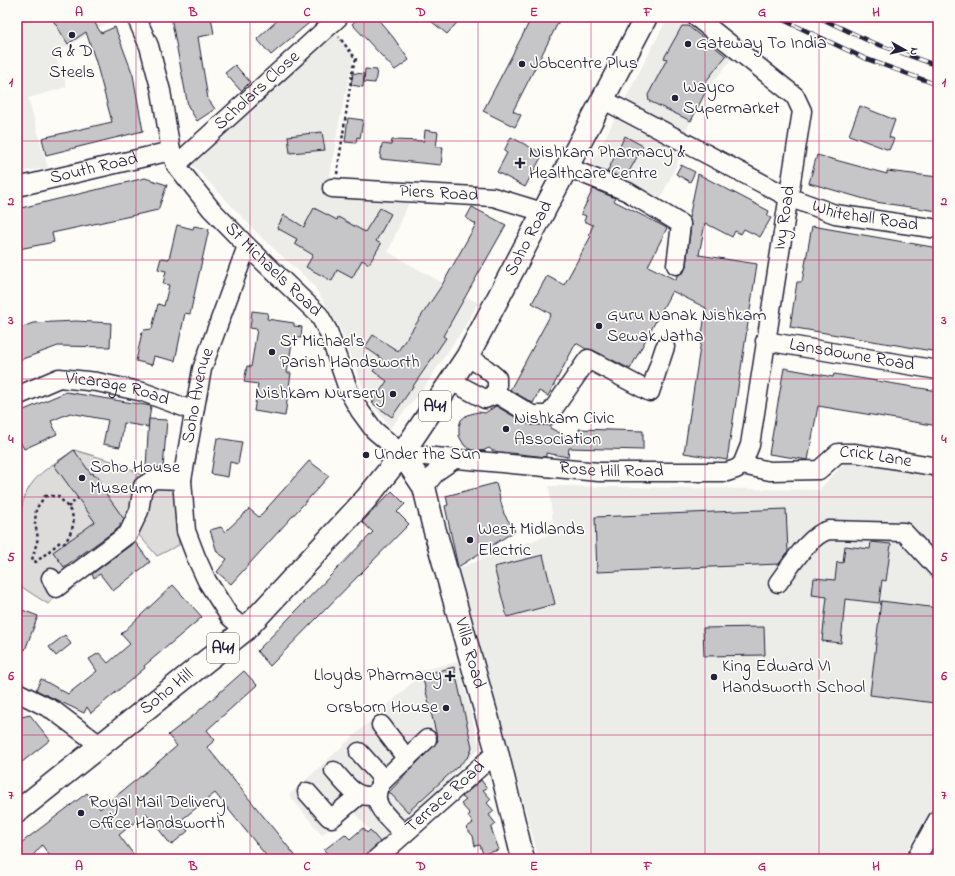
<svg xmlns="http://www.w3.org/2000/svg" width="955" height="876" font-family="'Indie Flower',sans-serif">
<rect width="100%" height="100%" fill="#fdfcf7"/>
<filter id="ink" filterUnits="userSpaceOnUse"><feTurbulence type="fractalNoise" baseFrequency=".025" numOctaves="2"/><feDisplacementMap in="SourceGraphic" scale="8" xChannelSelector="R" yChannelSelector="G"/><feConvolveMatrix kernelMatrix="1 2 1 2 8 2 1 2 1" color-interpolation-filters="sRGB"/></filter>
<g filter="url(#ink)">
<!-- built -->
<g fill="#ecece9">
<polygon points="17,17 109,17 112,20 55,54 67,87 28,98 48,168 17,172"/>
<polygon points="668,17 682,17 732,58 705,93 686,130 681,155 659,202 587,172"/>
<polygon points="338,33 354,54 338,128 327,194 410,200 388,252 478,303 465,326 423,389 390,428 366,395 340,328 312,283 262,238 191,163"/>
<polygon points="845,462 938,476 938,786 929,817 901,859 539,859 459,568 554,533 549,486 819,490"/>
<polygon points="458,662 480,748 383,845 351,809 322,835 289,795 415,680 417,671"/>
</g>
<!-- green -->
<path fill="#dddcdb" stroke="#807f8b" d="M74 450 122 464 141 475 175 471 179 545 157 556 138 534 137 530 48 604 17 584C17 556 14 505 33 482 43 469 60 460 74 450Z"/>
<!-- building -->
<g fill="#c6c6c8" stroke="#22223b">
<polygon points="51,17 91,17 101,33 115,27 133,75 143,131 46,155 42,138 112,122 96,62 86,32 68,44"/>
<polygon points="171,17 211,17 214,34 198,37 208,99 215,109 197,121 188,106"/>
<polygon points="281,17 316,17 271,55 257,39"/>
<polygon points="359,17 376,17 393,37 409,60 395,70 352,24"/>
<polygon points="426,17 462,17 447,34"/>
<polygon points="532,17 561,17 513,111 521,115 515,127 483,111"/>
<polygon points="682,26 688,26 726,56 699,90 705,93 691,121 649,101 648,95 667,59 664,58"/>
<polygon points="235,65 250,82 241,91 225,73"/>
<polygon points="365,69 377,70 375,83 364,82"/>
<polygon points="353,73 364,74 363,87 351,85"/>
<polygon points="860,106 895,120 889,137 894,139 889,150 849,135"/>
<polygon points="348,118 363,120 360,138 357,137 356,143 345,142"/>
<polygon points="425,130 438,132 436,147 443,147 441,165 380,159 382,144 391,145 392,140 424,141"/>
<polygon points="322,132 325,150 290,153 288,136"/>
<polygon points="625,136 643,146 625,179 607,172"/>
<polygon points="511,137 543,154 525,187 497,172 507,153 504,151"/>
<polygon points="817,155 887,174 887,171 938,177 938,211 875,202 809,183"/>
<polygon points="681,165 695,172 690,182 676,174"/>
<polygon points="698,174 769,211 767,216 771,218 760,237 744,229 741,234 735,231 732,237 705,223 699,255 757,264 727,460 684,453 706,308 672,291 630,369 593,350 586,349 576,343 548,396 539,391 533,403 510,390 551,314 532,303 547,276 564,285 591,236 589,235 593,225 584,221 586,216 581,214 593,189 615,198 614,201 667,228 648,266 676,280 677,275 684,272 686,266 691,225 689,218"/>
<polygon points="145,178 167,185 158,210 52,233 54,242 19,249 17,209"/>
<polygon points="472,207 506,225 443,336 446,338 392,417 372,403 387,381 373,371 382,359 365,347 373,335 398,351 442,285 476,224 466,218"/>
<polygon points="314,208 337,220 338,217 365,232 380,208 391,214 376,241 381,244 369,264 362,260 352,278 337,270 332,281 306,267 313,255 295,244 297,239 277,228 284,215 304,227"/>
<polygon points="177,225 193,229 194,226 209,229 190,314 185,313 175,361 154,356 152,365 136,361 142,332 144,330 152,329 158,304 164,306 169,285 163,284 166,271 158,269 161,258 169,259"/>
<polygon points="812,226 938,248 938,352 790,327 797,282 802,282"/>
<polygon points="252,311 268,313 267,319 294,323 294,326 302,327 301,338 293,337 287,373 291,373 285,416 254,411 258,384 244,382 247,366 251,367 257,329 250,328"/>
<polygon points="76,321 111,323 110,347 58,346 17,361 17,329 33,323"/>
<polygon points="784,368 833,377 834,374 938,391 938,426 818,406 808,460 769,454"/>
<polygon points="66,392 151,406 148,427 124,423 120,447 103,444 108,420 70,413 51,421 57,434 24,449 17,436 17,413"/>
<polygon points="496,406 527,424 550,425 550,428 578,442 579,429 643,431 643,450 569,448 568,457 546,453 546,457 493,451 489,448 482,451 471,450 464,445 459,436 459,426 461,420 467,415 478,412 485,413"/>
<polygon points="149,419 167,420 163,468 146,467"/>
<polygon points="217,438 242,442 238,464 230,462 228,477 211,474"/>
<polygon points="74,450 91,474 93,473 94,476 98,476 101,487 124,519 120,523 120,527 64,567 53,552 95,522 54,465"/>
<polygon points="309,461 329,476 231,584 217,572 227,559 217,552 210,530 221,527 225,532 249,509 259,517"/>
<polygon points="496,483 504,514 515,531 458,567 445,506 448,505 446,496"/>
<polygon points="392,491 405,504 397,512 409,524 270,666 257,651 373,532 362,522"/>
<polygon points="786,509 788,552 779,564 597,572 595,517"/>
<polygon points="135,542 150,562 113,591 100,574 94,578 92,574"/>
<polygon points="871,542 891,544 886,581 882,580 879,603 845,599 841,643 822,641 827,597 812,595 814,578 835,580 837,562 843,563 845,546 870,549"/>
<polygon points="543,555 555,604 507,617 494,567"/>
<polygon points="173,585 202,617 144,666 145,668 91,713 87,707 84,713 36,690 41,679 68,694 97,671 89,659 99,653 108,663 130,644 121,634"/>
<polygon points="881,601 938,608 938,677 935,703 870,695"/>
<polygon points="17,608 38,616 25,650 17,647"/>
<polygon points="764,627 765,655 704,656 703,628"/>
<polygon points="65,635 71,644 56,656 49,647"/>
<polygon points="454,667 472,747 469,756 408,812 389,792 438,741 422,675"/>
<polygon points="244,671 257,685 207,730 215,740 207,747 298,859 269,859 215,793 180,821 188,831 171,845 146,813 119,835 137,859 52,859 42,845 30,859 17,859 17,846 87,793 100,809 151,768 177,746 168,735 194,715"/>
<polygon points="30,715 50,740 17,766 17,718"/>
<polygon points="481,780 487,788 483,790 491,799 487,803 494,811 489,815 496,824 491,828 499,850 483,854 480,845 475,846 473,836 466,828 473,823 468,816 470,814 461,804 466,800 462,797"/>
<polygon points="363,828 367,833 370,830 380,842 363,859 332,859 324,850 345,834 350,839"/>
</g>
<g fill="none" stroke-linecap="round" stroke-linejoin="round">
<defs>
<g id="minor">
<path id="s1" d="M136 17 149 46 161 91 171 151 176 165 211 209 247 246 319 315 328 331 349 392 360 411 374 430 402 454 599 472H727L736 469 742 465"/>
<polyline points="696,17 795,96 802,111 750,445 742,465"/>
<path id="s2" d="M602 99 788 197 835 214 938 229"/>
<path id="s3" d="M176 165 339 17"/>
<polyline points="567,167 628,192 681,224 676,265"/>
<path id="s4" d="M17 187 171 151"/>
<path id="s5" d="M332 188 493 197 533 209 543 214"/>
<path id="s6" d="M765 341 938 370"/>
<polyline points="451,381 485,399 497,394 497,378 484,367 467,357"/>
<polyline points="497,394 532,415 549,415 588,359 650,392 665,347"/>
<path id="s7" d="M17 396 59 378 97 382 143 392 194 411"/>
<path id="s8" d="M742 465 770 471 819 470 838 453H855L938 467"/>
<polyline points="424,487 437,471 453,460"/>
<polyline points="51,578 56,588 128,534 139,511 143,486 154,479 182,480"/>
<path d="M778 583C790 567 810 534 829 530L904 532 938 569"/>
<path id="s9" d="M245 630 230 617 207 581 196 557 186 531 182 480 202 369 247 246"/>
<polyline points="17,692 53,710 101,746"/>
<polyline points="381,725 407,759"/>
<polyline points="359,752 384,780"/>
<path d="M334 771C345 783 353 797 371 796"/>
<polyline points="307,792 329,817 332,818 359,795"/>
<path d="M404 834C390 819 366 803 382 782L427 739"/>
<path id="s10" d="M376 859 497 752"/>
<polyline points="916,859 938,819"/>
</g>
<g id="major">
<path id="s11" d="M402 454 424 487 433 524 497 752 523 859"/>
</g>
<g id="highway">
<path id="s12" d="M17 812 245 630 366 499 402 454 467 357 646 17"/>
</g>
</defs>
<!-- minor casing -->
<use href="#minor" stroke="#22223b" stroke-width="21"/>
<!-- major casing -->
<use href="#major" stroke="#22223b" stroke-width="25"/>
<!-- highway casing -->
<use href="#highway" stroke="#22223b" stroke-width="25"/>
<!-- path -->
<g stroke="#22223b" stroke-width="2.5" stroke-dasharray="3 3" stroke-linecap="butt">
<polyline points="337,174 353,67 356,59 339,37"/>
<path d="M45 496H58C76 515 78 521 65 543L60 542 36 562 32 560 38 538 35 524 36 509Z"/>
<polyline points="68,507 78,498"/>
</g>
<!-- minor -->
<use href="#minor" stroke="#fdfcf7" stroke-width="18"/>
<!-- major -->
<use href="#major" stroke="#fdfcf7" stroke-width="22"/>
<!-- highway -->
<use href="#highway" stroke="#fdfcf7" stroke-width="22"/>
<defs>
<g id="rail">
<polyline points="777,17 864,58 938,85"/>
<polyline points="818,17 871,42 938,66"/>
</g>
</defs>
<!-- rail casing -->
<use href="#rail" stroke="#22223b" stroke-width="4.5"/>
<!-- rail -->
<use href="#rail" stroke="#fdfcf7" stroke-width="3" stroke-dasharray="9" stroke-linecap="butt"/>
</g>
</g>
<!-- grid -->
<path fill="none" stroke="#c2185b" stroke-width="1" stroke-opacity="0.55" d="M136 17V859M250 17V859M364 17V859M478 17V859M591 17V859M705 17V859M819 17V859M17 141H938M17 260H938M17 379H938M17 497H938M17 616H938M17 735H938"/>
<!-- markers -->
<g fill="#22223b" stroke="#fdfcf7" stroke-width="1.5">
<circle cx="72" cy="35" r="4"/>
<circle cx="688" cy="44" r="4"/>
<circle cx="522" cy="64" r="4"/>
<circle cx="675" cy="98" r="4"/>
<path d="M518 157h4v4h4v4h-4v4h-4v-4h-4v-4h4z"/>
<circle cx="599" cy="326" r="4"/>
<circle cx="272" cy="352" r="4"/>
<circle cx="393" cy="394" r="4"/>
<circle cx="506" cy="429" r="4"/>
<circle cx="366" cy="455" r="4"/>
<circle cx="82" cy="478" r="4"/>
<circle cx="470" cy="540" r="4"/>
<path d="M448 670h4v4h4v4h-4v4h-4v-4h-4v-4h4z"/>
<circle cx="714" cy="677" r="4"/>
<circle cx="446" cy="708" r="4"/>
<circle cx="81" cy="813" r="4"/>
</g>
<g text-anchor="middle" dominant-baseline="central" stroke-width="3.5" stroke-linejoin="round" paint-order="stroke">
<!-- shield labels -->
<g fill="#fdfcf7" stroke="#646373" stroke-width="1">
<rect x="419" y="391" width="32" height="30" rx="3"/>
<rect x="207" y="633" width="32" height="30" rx="3"/>
</g>
<g font-size="17" font-weight="bold" fill="#22223b">
<text x="435" y="406">A41</text>
<text x="223" y="648">A41</text>
</g>
<!-- poi labels -->
<g font-size="18" fill="#22223b" stroke="#fdfcf7" text-anchor="start">
<text x="696" y="44">Gateway To India</text>
<text x="72" y="52" text-anchor="middle">G &amp; D<tspan x="72" dy="21">Steels</tspan></text>
<text x="530" y="64">Jobcentre Plus</text>
<text x="683" y="88">Wayco<tspan x="683" dy="21">Supermarket</tspan></text>
<text x="529" y="153">Nishkam Pharmacy &amp;<tspan x="529" dy="21">Healthcare Centre</tspan></text>
<text x="607" y="316">Guru Nanak Nishkam<tspan x="607" dy="21">Sewak Jatha</tspan></text>
<text x="280" y="342">St Michael's<tspan x="280" dy="21">Parish Handsworth</tspan></text>
<text x="385" y="394" text-anchor="end">Nishkam Nursery</text>
<text x="514" y="419">Nishkam Civic<tspan x="514" dy="21">Association</tspan></text>
<text x="374" y="455">Under the Sun</text>
<text x="90" y="468">Soho House<tspan x="90" dy="21">Museum</tspan></text>
<text x="478" y="530">West Midlands<tspan x="478" dy="21">Electric</tspan></text>
<text x="722" y="667">King Edward VI<tspan x="722" dy="21">Handsworth School</tspan></text>
<text x="442" y="676" text-anchor="end">Lloyds Pharmacy</text>
<text x="438" y="708" text-anchor="end">Orsborn House</text>
<text x="89" y="803">Royal Mail Delivery<tspan x="89" dy="21">Office Handsworth</tspan></text>
</g>
<!-- street labels -->
<g font-size="18" fill="#22223b" stroke="#fdfcf7">
<text stroke="none"><textPath href="#s3" startOffset="110">Scholars Close</textPath></text>
<text stroke="none"><textPath href="#s4" startOffset="79">South Road</textPath></text>
<text stroke="none"><textPath href="#s5" startOffset="107">Piers Road</textPath></text>
<text stroke="none"><textPath href="#s2" startOffset="290">Whitehall Road</textPath></text>
<text transform="translate(785 218) rotate(-81)">Ivy Road</text>
<text stroke="none"><textPath href="#s12" startOffset="778">Soho Road</textPath></text>
<text stroke="none"><textPath href="#s1" startOffset="297">St Michaels Road</textPath></text>
<text stroke="none"><textPath href="#s6" startOffset="88">Lansdowne Road</textPath></text>
<text stroke="none"><textPath href="#s7" startOffset="105">Vicarage Road</textPath></text>
<text stroke="none"><textPath href="#s9" startOffset="254">Soho Avenue</textPath></text>
<text stroke="none"><textPath href="#s8" startOffset="141">Crick Lane</textPath></text>
<text stroke="none"><textPath href="#s1" startOffset="737">Rose Hill Road</textPath></text>
<text stroke="none"><textPath href="#s11" startOffset="212">Villa Road</textPath></text>
<text stroke="none"><textPath href="#s12" startOffset="192">Soho Hill</textPath></text>
<text stroke="none"><textPath href="#s10" startOffset="93">Terrace Road</textPath></text>
</g>
</g>
<!-- margin -->
<rect width="955" height="876" fill="none" stroke="#fdfcf7" stroke-width="44"/>
<!-- north arrow -->
<g transform="translate(905 50) rotate(98)" stroke="#fdfcf7" stroke-width="3" paint-order="stroke">
<path d="M0-3L7 15L0 10L-7 15Z" fill="#22223b"/>
<text y="-6" font-size="11" font-weight="bold" text-anchor="middle" fill="#22223b">N</text>
</g>
<rect x="22" y="22" width="911" height="832" fill="none" stroke="#c2185b" stroke-width="1.5"/>
<g font-size="13" text-anchor="middle" font-weight="bold" fill="#c2185b">
<text x="79" y="16">A</text>
<text x="193" y="16">B</text>
<text x="307" y="16">C</text>
<text x="421" y="16">D</text>
<text x="534" y="16">E</text>
<text x="648" y="16">F</text>
<text x="762" y="16">G</text>
<text x="876" y="16">H</text>
<text x="11" y="86">1</text>
<text x="944" y="86">1</text>
<text x="11" y="205">2</text>
<text x="944" y="205">2</text>
<text x="11" y="324">3</text>
<text x="944" y="324">3</text>
<text x="11" y="443">4</text>
<text x="944" y="443">4</text>
<text x="11" y="561">5</text>
<text x="944" y="561">5</text>
<text x="11" y="680">6</text>
<text x="944" y="680">6</text>
<text x="11" y="799">7</text>
<text x="944" y="799">7</text>
<text x="79" y="870">A</text>
<text x="193" y="870">B</text>
<text x="307" y="870">C</text>
<text x="421" y="870">D</text>
<text x="534" y="870">E</text>
<text x="648" y="870">F</text>
<text x="762" y="870">G</text>
<text x="876" y="870">H</text>
</g>
</svg>
